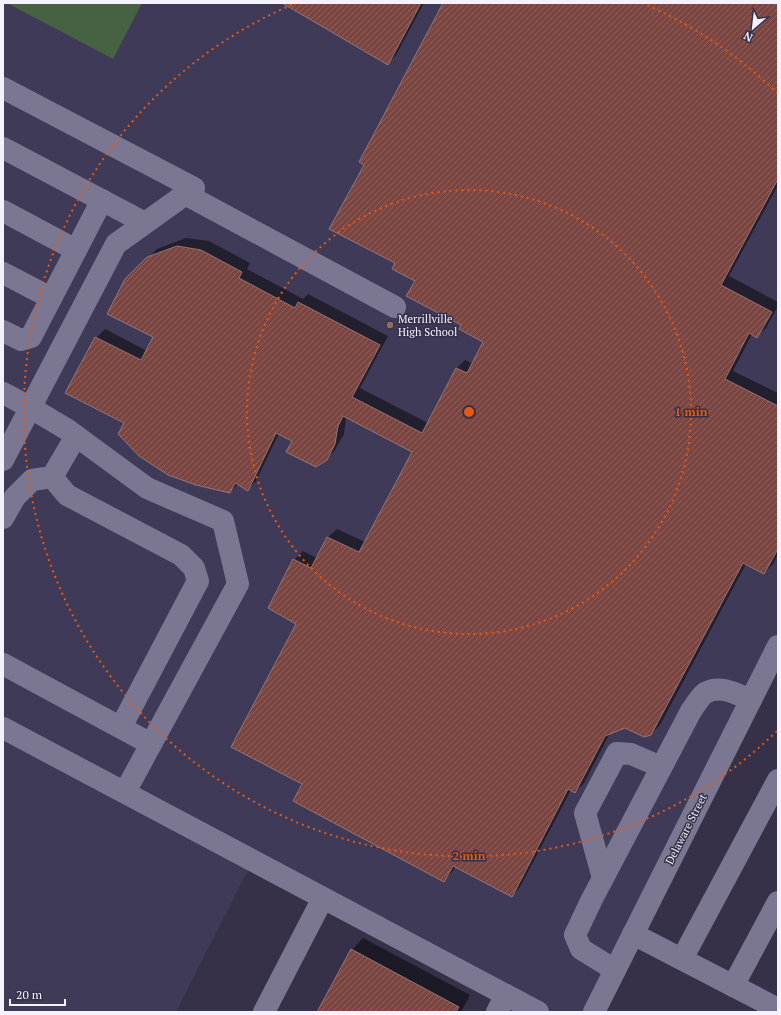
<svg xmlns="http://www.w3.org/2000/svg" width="781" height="1015" font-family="'PT Serif',serif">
<defs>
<pattern id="building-hatch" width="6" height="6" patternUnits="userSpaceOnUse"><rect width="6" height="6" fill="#7b4541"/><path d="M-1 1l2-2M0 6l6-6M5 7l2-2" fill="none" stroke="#8e605e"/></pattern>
</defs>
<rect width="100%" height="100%" fill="#363149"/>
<!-- built -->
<polygon fill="#403a59" points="3,3 778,3 778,646 594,1012 537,1012 253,860 176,1012 3,1012"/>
<!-- pitch -->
<polygon fill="#466242" points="7,3 142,3 113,59"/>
<!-- shadow -->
<g fill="#0007">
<polygon points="284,3 424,3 396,55 388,63"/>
<polygon points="444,3 778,3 778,185 729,276 778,302 778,306 766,328 757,336 752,334 733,371 778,393 778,554 773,564 764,573 746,564 660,725 651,734 625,727 610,733 584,783 575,792 571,790 520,887 512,896 456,866 452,872 444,880 303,784 294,560 303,551 317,558 328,537 337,529 365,542 413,451 346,416 344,434 335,450 326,460 279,433 256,481 248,489 238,484 230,492 125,422 96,338 105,329 147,351 154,337 126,280 157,249 186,238 209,241 250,263 247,269 303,299 308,294 388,336 360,388 428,423 457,368 465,360 473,364 485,342 462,324 396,263 365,164"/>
<polygon points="363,938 470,995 461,1012 318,1012 352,950"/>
</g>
<!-- building -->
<g fill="url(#building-hatch)" stroke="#977572">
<polygon points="282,3 421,3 388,65"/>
<polygon points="443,3 778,3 778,179 721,285 772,312 757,338 749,333 725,379 778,406 778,549 764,574 743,563 651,735 644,737 625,728 605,736 575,793 568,789 512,897 453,866 444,882 293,801 302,784 231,747 296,624 268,608 293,559 311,568 327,537 359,552 412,452 343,416 338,426 335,444 327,460 316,467 286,452 292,441 276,433 248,491 235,483 230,493 196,485 168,475 139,456 118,434 124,423 65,393 95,337 141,360 153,337 107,314 125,279 147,257 177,246 201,250 242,272 239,278 295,308 298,302 380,345 352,397 422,433 456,368 467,373 483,342 459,329 461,325 406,296 415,281 392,269 395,263 329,229 364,165 359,162"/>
<polygon points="351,949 459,1007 456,1012 317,1012"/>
</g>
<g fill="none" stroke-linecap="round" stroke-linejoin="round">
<!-- minor -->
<g stroke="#7b7792" stroke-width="22">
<polyline points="3,88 194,188 116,244 3,460"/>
<polyline points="3,148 145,223"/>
<polyline points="185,194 395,307"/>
<polyline points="3,211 76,250"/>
<polyline points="3,273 51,298"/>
<polyline points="3,331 21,340 31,337 102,200"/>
<polyline points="3,393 31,408 68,430 147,488 223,521 238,584 125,792"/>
<polyline points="52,477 67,495 181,555 194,568 198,581 121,727"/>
<polyline points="3,518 15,497 32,480 52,477 76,436"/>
<polyline points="3,664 151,744"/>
<polyline points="3,728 538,1012"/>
<polyline points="603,878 585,813 617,753 631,754 661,767"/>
<polyline points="633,934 778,1009"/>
<polyline points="682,959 778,780"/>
<path d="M615 970 581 949 575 935 591 901 691 711C695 705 700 697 705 693 720 684 737 694 751 700"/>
<polyline points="733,986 778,902"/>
<polyline points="264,1012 323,898"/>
<polyline points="497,1012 506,995"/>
<polyline points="594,1012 778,646"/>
</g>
</g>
<!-- distance rings -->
<g fill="none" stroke="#e8590c" stroke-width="2" stroke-dasharray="2 4">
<circle cx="469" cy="412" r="222"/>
<path d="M777 731A444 444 0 1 1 296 3M642 3A444 444 0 0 1 777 93"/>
</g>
<!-- markers -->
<circle fill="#8d6e63" stroke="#363149" stroke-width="1.5" cx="390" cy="325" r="4"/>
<g text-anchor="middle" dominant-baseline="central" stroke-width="3" stroke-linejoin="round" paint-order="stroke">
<!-- poi labels -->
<g font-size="11" fill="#f4f2ff" stroke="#363149" text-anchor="start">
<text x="398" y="319">Merrillville<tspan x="398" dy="13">High School</tspan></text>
</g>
<!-- street labels -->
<g font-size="11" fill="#f4f2ff" stroke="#363149">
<text transform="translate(686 829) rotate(-63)">Delaware Street</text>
</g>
</g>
<circle cx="469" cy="412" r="6" fill="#e8590c" stroke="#363149" stroke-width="2"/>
<g font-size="12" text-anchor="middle" font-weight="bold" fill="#e8590c" stroke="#363149" stroke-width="3" stroke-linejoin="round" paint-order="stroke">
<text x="691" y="416">1 min</text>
<text x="469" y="860">2 min</text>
</g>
<!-- border -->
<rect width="781" height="1015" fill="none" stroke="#f4f2ff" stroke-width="8"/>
<!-- north arrow -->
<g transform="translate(753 28) rotate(208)" stroke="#363149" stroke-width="3" paint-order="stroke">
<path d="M0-3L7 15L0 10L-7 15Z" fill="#f4f2ff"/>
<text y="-6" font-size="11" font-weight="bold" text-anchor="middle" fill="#f4f2ff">N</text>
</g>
<!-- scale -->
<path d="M10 999v6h55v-6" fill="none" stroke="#f4f2ff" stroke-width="2"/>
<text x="16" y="999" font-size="12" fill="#f4f2ff" stroke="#363149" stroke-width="3" paint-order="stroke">20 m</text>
</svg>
